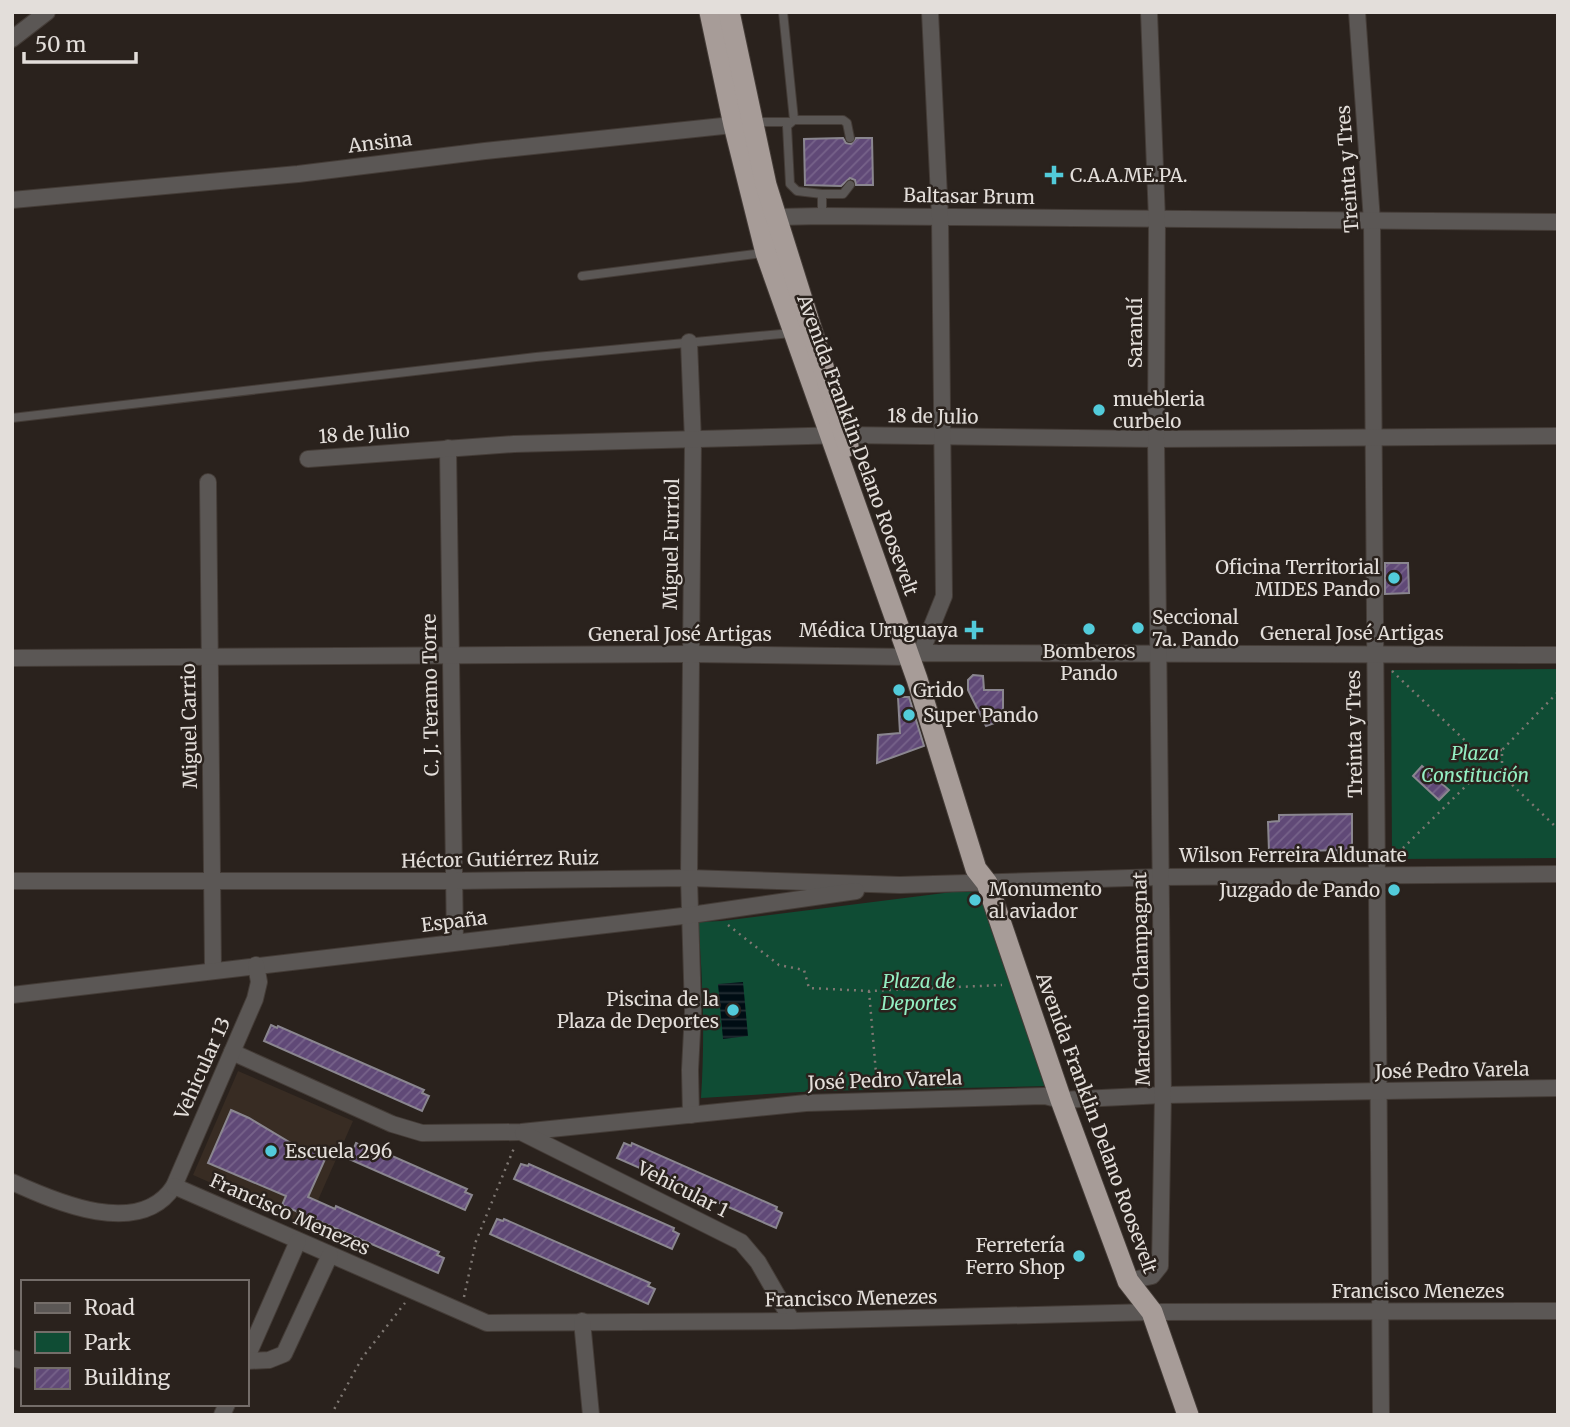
<svg xmlns="http://www.w3.org/2000/svg" width="1570" height="1427" font-family="Merriweather,serif">
<defs>
<pattern id="water-rules" width="6" height="5" patternUnits="userSpaceOnUse" patternTransform="scale(1.75)"><rect width="6" height="5" fill="#000d14"/><path d="M0 2.5h6" fill="none" stroke="#253036"/></pattern>
<pattern id="building-hatch" width="6" height="6" patternUnits="userSpaceOnUse" patternTransform="scale(1.75)"><rect width="6" height="6" fill="#604977"/><path d="M-1 1l2-2M0 6l6-6M5 7l2-2" fill="none" stroke="#77638a"/></pattern>
</defs>
<rect width="100%" height="100%" fill="#2a221d"/>
<!-- built -->
<polygon fill="#382c23" points="238,1071 353,1121 307,1225 193,1175"/>
<!-- green -->
<g fill="#0f4c34">
<polygon points="1558,669 1558,858 1392,859 1391,670"/>
<path d="M984 888 1051 1086 818 1091 701 1098C705 1039 703 980 698 922L722 921Z"/>
</g>
<!-- water -->
<polygon fill="url(#water-rules)" points="743,982 748,1036 723,1039 718,984"/>
<!-- building -->
<g fill="url(#building-hatch)" stroke="#8a868f" stroke-width="2">
<polygon points="843,138 846,143 851,144 856,138 872,138 873,185 856,185 855,180 850,178 841,186 805,185 804,139"/>
<polygon points="1385,563 1408,563 1409,593 1385,594"/>
<polygon points="973,675 983,676 984,690 1003,690 1003,720 986,726 968,690 968,680"/>
<polygon points="898,697 909,697 924,746 877,763 878,735 900,733"/>
<polygon points="1422,766 1449,790 1439,800 1413,776"/>
<polygon points="1352,814 1352,853 1338,853 1338,850 1269,852 1268,822 1279,821 1279,815"/>
<polygon points="271,1025 277,1028 278,1026 424,1090 422,1093 429,1096 422,1111 264,1041"/>
<polygon points="231,1110 249,1118 306,1152 307,1148 326,1157 308,1197 335,1209 336,1206 439,1252 437,1255 444,1258 438,1273 282,1205 286,1196 208,1163"/>
<polygon points="356,1143 362,1146 363,1143 467,1189 465,1192 472,1195 465,1210 349,1159"/>
<polygon points="624,1143 631,1146 632,1143 777,1207 776,1210 782,1213 776,1228 617,1158"/>
<polygon points="521,1164 528,1166 529,1164 674,1228 673,1231 679,1234 672,1249 514,1179"/>
<polygon points="497,1219 503,1221 504,1219 650,1283 648,1286 655,1289 648,1304 490,1234"/>
</g>
<g fill="none" stroke-linecap="round" stroke-linejoin="round">
<defs>
<g id="lane">
<polyline points="783,12 794,120 843,120 847,123 850,138"/>
<polyline points="794,120 787,126 790,184 797,191 822,194"/>
<polyline points="754,122 789,122"/>
<polyline points="822,216 822,194 843,194 850,185"/>
<polyline points="582,276 763,253"/>
<polyline points="12,418 536,357 792,333"/>
</g>
<g id="street">
<polyline points="1357,12 1372,221 1381,1415"/>
<polyline points="12,39 47,12"/>
<polyline points="12,200 298,174 485,151 742,124"/>
<polyline points="766,220 778,217 822,216 1558,222"/>
<polyline points="689,342 693,441 689,878 693,1011 690,1070 691,1115"/>
<polyline points="448,448 455,942"/>
<polyline points="308,459 514,444 844,435 1156,439 1558,436"/>
<polyline points="208,482 213,969"/>
<polyline points="921,653 944,596 940,217 930,12"/>
<polyline points="12,658 691,654 910,657 921,653 1558,655"/>
<polyline points="12,881 454,881 689,878 900,885 1161,877 1558,874"/>
<polyline points="12,995 691,915 856,891"/>
<polyline points="232,1052 392,1124 422,1133 521,1132 806,1103 1045,1096 1061,1100 1163,1095 1558,1088"/>
<polyline points="523,1133 741,1242 758,1262 792,1321"/>
<path d="M12 1182C56 1202 140 1239 174 1186L255 999 259 982 256 965"/>
<polyline points="174,1186 487,1323 792,1321 1152,1312 1558,1311"/>
<polyline points="1128,1281 1152,1276 1160,1266 1163,1095 1156,439 1157,220 1149,12"/>
<polyline points="582,1321 591,1415"/>
<polyline points="247,1357 298,1241"/>
<polyline points="12,1358 23,1361"/>
<polyline points="247,1361 269,1360 284,1354 330,1255"/>
<polyline points="222,1415 227,1404"/>
</g>
<g id="highway">
<polyline points="710,12 734,125 766,253 917,679 976,869 987,883 1061,1100 1128,1281 1152,1312 1188,1415"/>
<polyline points="729,12 766,185 848,446"/>
</g>
</defs>
<!-- lane casing -->
<use href="#lane" stroke="#443c37" stroke-width="10"/>
<!-- street casing -->
<use href="#street" stroke="#443c37" stroke-width="18"/>
<!-- highway casing -->
<use href="#highway" stroke="#443c37" stroke-width="23"/>
<!-- path -->
<g stroke="#7e7772" stroke-width="2.5" stroke-dasharray="2 5" stroke-linecap="butt">
<polyline points="1392,671 1476,751"/>
<polyline points="1502,750 1476,751 1475,777 1502,775 1502,750 1558,692"/>
<polyline points="1502,775 1558,829"/>
<polyline points="1393,858 1475,777"/>
<polyline points="728,925 779,965 804,970 809,988 869,991 1002,985"/>
<polyline points="869,991 877,1085"/>
<polyline points="464,1297 476,1241 514,1148"/>
<polyline points="331,1415 362,1358 405,1303"/>
</g>
<!-- lane -->
<use href="#lane" stroke="#5b5755" stroke-width="8"/>
<!-- street -->
<use href="#street" stroke="#5b5755" stroke-width="16"/>
<!-- highway -->
<use href="#highway" stroke="#a79c98" stroke-width="21"/>
</g>
<!-- markers -->
<g fill="#52cbda" stroke="#2a221d" stroke-width="2.5">
<path d="M1050.5 164.5h7v7h7v7h-7v7h-7v-7h-7v-7h7z"/>
<circle cx="1099" cy="410" r="7"/>
<circle cx="1394" cy="578" r="7"/>
<circle cx="1138" cy="628" r="7"/>
<circle cx="1089" cy="629" r="7"/>
<path d="M970.5 619.5h7v7h7v7h-7v7h-7v-7h-7v-7h7z"/>
<circle cx="899" cy="690" r="7"/>
<circle cx="909" cy="715" r="7"/>
<circle cx="1394" cy="890" r="7"/>
<circle cx="975" cy="900" r="7"/>
<circle cx="733" cy="1010" r="7"/>
<circle cx="271" cy="1151" r="7"/>
<circle cx="1079" cy="1256" r="7"/>
</g>
<g text-anchor="middle" dominant-baseline="central" stroke-width="5" stroke-linejoin="round" paint-order="stroke">
<!-- street labels -->
<g font-size="19" fill="#e3deda" stroke="#2a221d">
<text transform="translate(380 142) rotate(-7)">Ansina</text>
<text transform="translate(1347 169) rotate(-94)">Treinta y Tres</text>
<text transform="translate(969 196) rotate(1)">Baltasar Brum</text>
<text transform="translate(1135 333) rotate(-90)">Sarandí</text>
<text transform="translate(933 416) rotate(1)">18 de Julio</text>
<text transform="translate(364 433) rotate(-4)">18 de Julio</text>
<text transform="translate(858 445) rotate(70)">Avenida Franklin Delano Roosevelt</text>
<text transform="translate(671 544) rotate(-89)">Miguel Furriol</text>
<text x="1352" y="633">General José Artigas</text>
<text x="680" y="634">General José Artigas</text>
<text transform="translate(430 695) rotate(-91)">C. J. Teramo Torre</text>
<text transform="translate(189 726) rotate(-91)">Miguel Carrio</text>
<text transform="translate(1354 734) rotate(-91)">Treinta y Tres</text>
<text x="1293" y="855">Wilson Ferreira Aldunate</text>
<text transform="translate(500 859) rotate(-1)">Héctor Gutiérrez Ruiz</text>
<text transform="translate(454 921) rotate(-7)">España</text>
<text transform="translate(1141 979) rotate(-91)">Marcelino Champagnat</text>
<text transform="translate(202 1068) rotate(-66)">Vehicular 13</text>
<text transform="translate(1452 1070) rotate(-1)">José Pedro Varela</text>
<text transform="translate(885 1080) rotate(-2)">José Pedro Varela</text>
<text transform="translate(1097 1123) rotate(70)">Avenida Franklin Delano Roosevelt</text>
<text transform="translate(683 1189) rotate(27)">Vehicular 1</text>
<text transform="translate(290 1214) rotate(24)">Francisco Menezes</text>
<text x="1418" y="1291">Francisco Menezes</text>
<text transform="translate(851 1298) rotate(-1)">Francisco Menezes</text>
</g>
<!-- poi labels -->
<g font-size="19" fill="#e3deda" stroke="#2a221d" text-anchor="start">
<text x="1070" y="175">C.A.A.ME.PA.</text>
<text x="1113" y="399">muebleria<tspan x="1113" dy="22">curbelo</tspan></text>
<text x="1380" y="567" text-anchor="end">Oficina Territorial<tspan x="1380" dy="22">MIDES Pando</tspan></text>
<text x="1152" y="617">Seccional<tspan x="1152" dy="22">7a. Pando</tspan></text>
<text x="958" y="630" text-anchor="end">Médica Uruguaya</text>
<text x="1089" y="651" text-anchor="middle">Bomberos<tspan x="1089" dy="22">Pando</tspan></text>
<text x="913" y="690">Grido</text>
<text x="923" y="715">Super Pando</text>
<text x="989" y="889">Monumento<tspan x="989" dy="22">al aviador</tspan></text>
<text x="1380" y="890" text-anchor="end">Juzgado de Pando</text>
<text x="719" y="999" text-anchor="end">Piscina de la<tspan x="719" dy="22">Plaza de Deportes</tspan></text>
<text x="285" y="1151">Escuela 296</text>
<text x="1065" y="1245" text-anchor="end">Ferretería<tspan x="1065" dy="22">Ferro Shop</tspan></text>
</g>
<!-- park labels -->
<g font-size="19" font-style="italic" fill="#94efc3" stroke="#2a221d">
<text x="1475" y="753">Plaza<tspan x="1475" dy="22">Constitución</tspan></text>
<text x="919" y="981">Plaza de<tspan x="919" dy="22">Deportes</tspan></text>
</g>
</g>
<!-- border -->
<rect width="1570" height="1427" fill="none" stroke="#e3deda" stroke-width="28"/>
<!-- legend -->
<rect x="21" y="1280" width="228" height="126" fill="#2a221d" stroke="#746d69" stroke-width="2"/>
<rect x="35" y="1303" width="35" height="10" fill="#5b5755" stroke="#746d69" stroke-width="2"/>
<text x="84" y="1315" font-size="21" fill="#e3deda">Road</text>
<rect x="35" y="1332" width="35" height="21" fill="#0f4c34" stroke="#746d69" stroke-width="2"/>
<text x="84" y="1350" font-size="21" fill="#e3deda">Park</text>
<rect x="35" y="1368" width="35" height="21" fill="url(#building-hatch)" stroke="#746d69" stroke-width="2"/>
<text x="84" y="1385" font-size="21" fill="#e3deda">Building</text>
<!-- scale -->
<path d="M24 52v10h112v-10" fill="none" stroke="#e3deda" stroke-width="3.5"/>
<text x="35" y="52" font-size="21" fill="#e3deda" stroke="#2a221d" stroke-width="5" paint-order="stroke">50 m</text>
</svg>
